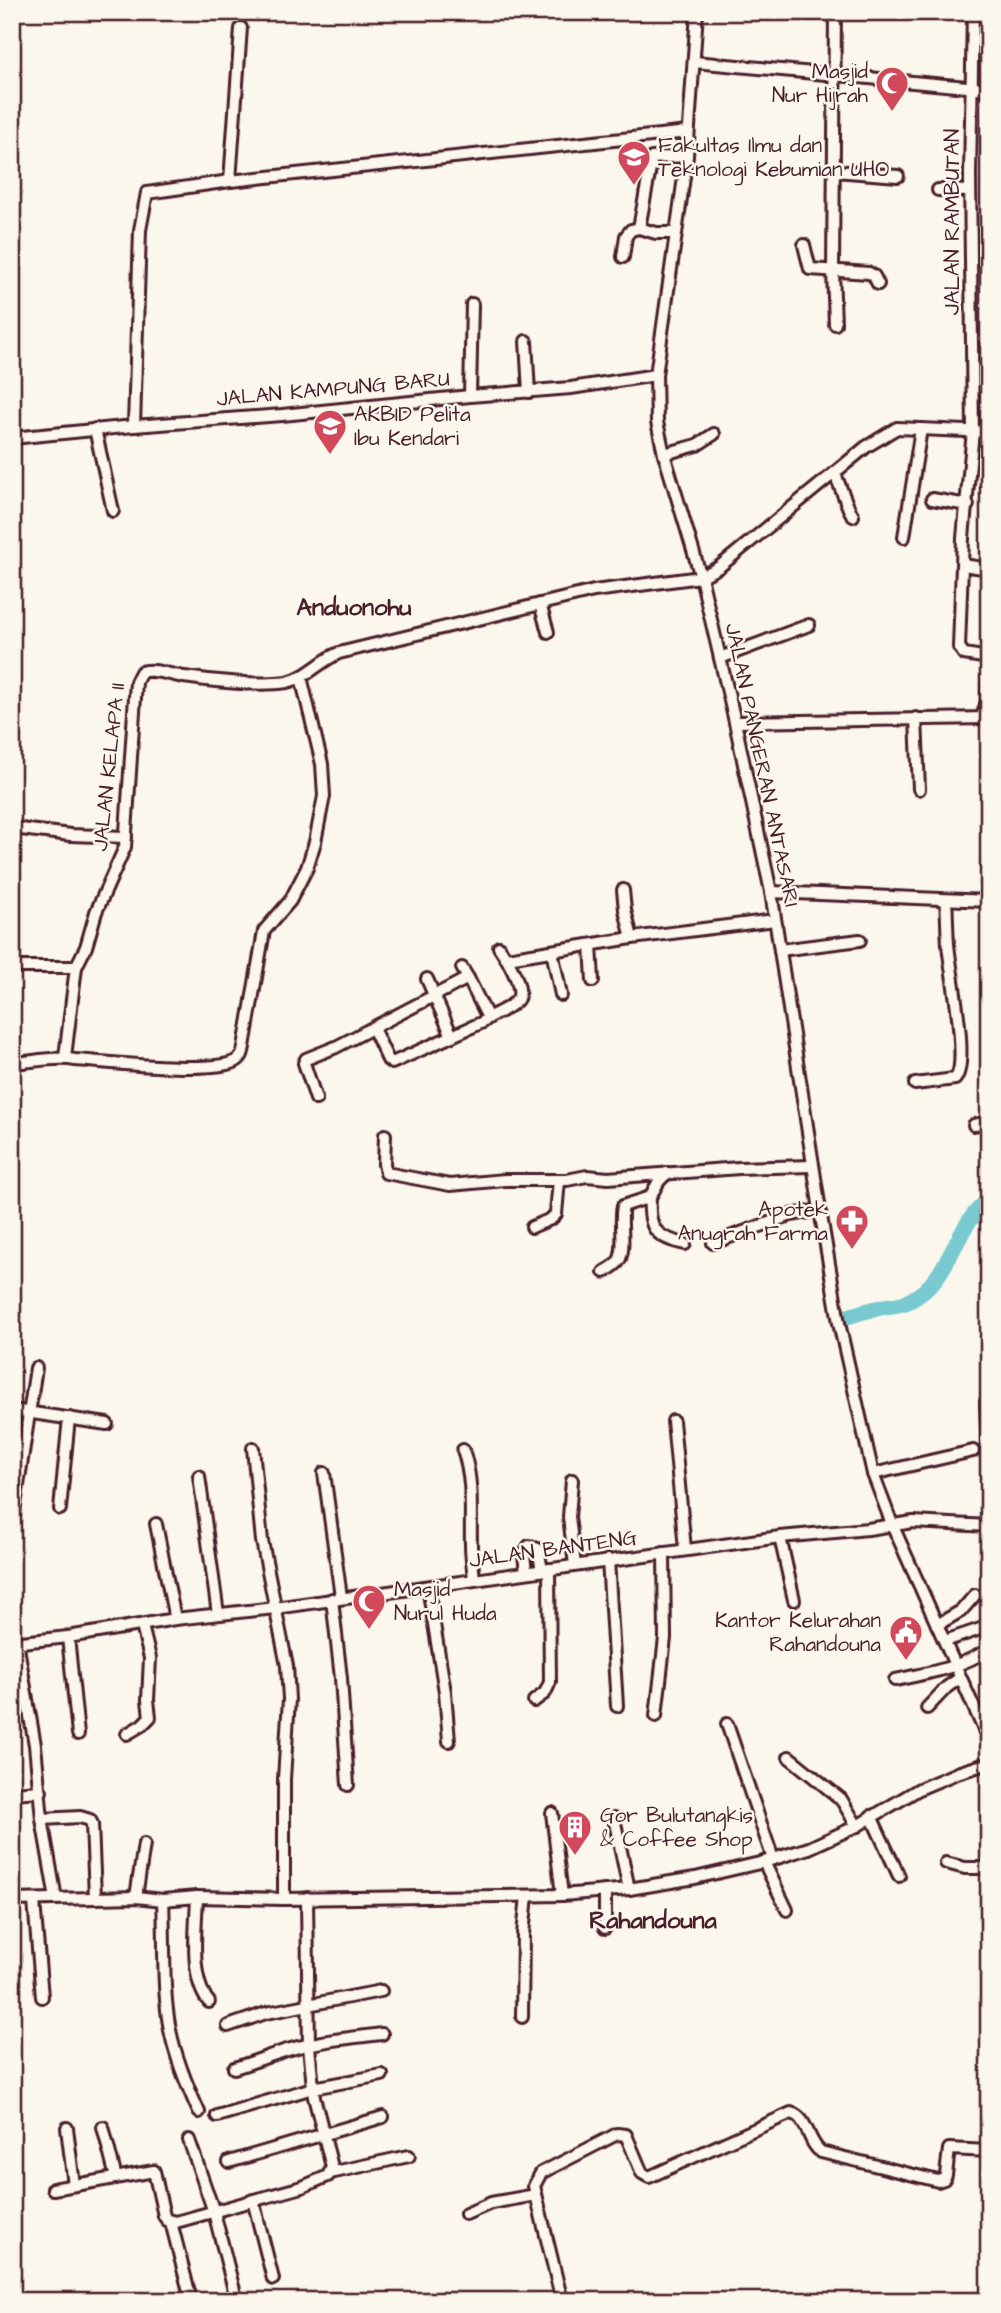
<svg xmlns="http://www.w3.org/2000/svg" width="1001" height="2313" font-family="'Architects Daughter',sans-serif">
<rect width="100%" height="100%" fill="#fbf7ec"/>
<filter id="ink" filterUnits="userSpaceOnUse"><feTurbulence type="fractalNoise" baseFrequency=".0143" numOctaves="2"/><feDisplacementMap in="SourceGraphic" scale="14" xChannelSelector="R" yChannelSelector="G"/><feConvolveMatrix kernelMatrix="1 2 1 2 8 2 1 2 1" color-interpolation-filters="sRGB"/></filter>
<g filter="url(#ink)">
<g fill="none" stroke-linecap="round" stroke-linejoin="round">
<!-- river -->
<path stroke="#78c9d0" stroke-width="16" d="M841 1319C855 1314 868 1310 883 1307 892 1305 901 1305 909 1301 952 1280 953 1226 989 1200"/>
<defs>
<g id="minor">
<polyline points="697,12 687,156 656,375 657,422 664,454 701,577 735,722 771,892 820,1210 839,1323 873,1474 892,1524 989,1741"/>
<polyline points="835,12 833,271 835,324"/>
<polyline points="973,12 970,175 973,431 963,538 959,647 964,654 989,658"/>
<polyline points="694,62 989,89"/>
<polyline points="835,171 898,176"/>
<polyline points="230,181 241,28"/>
<polyline points="938,190 970,191"/>
<polyline points="639,228 656,233 676,233"/>
<polyline points="804,245 810,269 869,273 874,276 878,284"/>
<polyline points="623,257 626,236 631,230 639,228 652,158 687,156"/>
<polyline points="526,341 529,392"/>
<polyline points="470,396 472,304"/>
<polyline points="134,426 140,230 147,193 230,181 688,132"/>
<polyline points="95,429 113,511"/>
<polyline points="12,438 134,426 282,415 470,396 571,388 656,375"/>
<polyline points="664,454 697,445 714,434"/>
<polyline points="835,474 849,509 853,516"/>
<polyline points="932,499 968,505"/>
<polyline points="904,537 921,429"/>
<polyline points="963,565 989,569"/>
<polyline points="540,604 548,632"/>
<polyline points="720,658 809,625"/>
<polyline points="916,718 919,789"/>
<polyline points="982,718 987,701 989,667"/>
<polyline points="735,722 989,718"/>
<polyline points="12,828 71,835 126,837"/>
<polyline points="623,890 625,910 632,938"/>
<polyline points="771,892 989,901"/>
<polyline points="591,945 593,981"/>
<polyline points="780,950 860,940"/>
<polyline points="552,951 561,995"/>
<polyline points="507,958 632,938 775,920"/>
<polyline points="12,967 76,967"/>
<polyline points="427,979 452,1036"/>
<path d="M488 1018C496 1013 511 1008 517 1000 526 989 506 957 499 947"/>
<polyline points="373,1028 388,1060 392,1063 483,1022 488,1018 468,978"/>
<path d="M65 1057 76 967 86 947 96 912 125 847 136 682 141 672C154 668 171 675 184 677 212 681 260 686 287 682 307 678 321 660 339 653L594 591 701 577 719 567 866 447 897 428 989 432"/>
<path d="M12 1063C33 1062 56 1056 75 1060 106 1062 213 1074 236 1061 242 1058 243 1053 244 1047L264 931 290 901 307 868 315 842 324 796 322 764 301 677"/>
<path d="M915 1084 955 1079C970 1063 950 970 948 944 947 930 947 915 946 900"/>
<polyline points="316,1099 304,1063 306,1059 336,1047 468,978 462,968"/>
<polyline points="974,1125 989,1122"/>
<polyline points="385,1135 384,1164 386,1173 450,1185 505,1180 567,1180 587,1176 608,1178 739,1168 813,1166"/>
<path d="M650 1197C648 1229 655 1237 685 1244"/>
<polyline points="532,1227 551,1219 556,1214 559,1180"/>
<polyline points="713,1243 791,1215 820,1210"/>
<path d="M604 1272C609 1269 615 1266 618 1262 627 1250 619 1221 623 1206L650 1197 659 1181 667 1173"/>
<polyline points="989,1403 986,1402 989,1479"/>
<polyline points="12,1410 107,1424"/>
<polyline points="673,1421 685,1549"/>
<polyline points="253,1448 262,1541 287,1666 289,1699 284,1779 284,1899"/>
<path d="M463 1450C474 1482 470 1512 471 1545 471 1557 473 1568 474 1579"/>
<polyline points="324,1473 341,1597"/>
<polyline points="873,1474 973,1451"/>
<polyline points="199,1476 218,1614"/>
<polyline points="572,1480 569,1517 575,1565"/>
<polyline points="60,1509 69,1418"/>
<polyline points="13,1518 36,1368"/>
<polyline points="156,1524 175,1619"/>
<polyline points="780,1537 794,1600"/>
<polyline points="608,1560 617,1706"/>
<polyline points="526,1572 524,1555 529,1546 538,1549 542,1570"/>
<polyline points="428,1587 445,1692 449,1741"/>
<polyline points="332,1599 341,1678 348,1785"/>
<polyline points="937,1625 961,1611 975,1595"/>
<polyline points="68,1637 78,1734"/>
<polyline points="945,1641 989,1626"/>
<polyline points="17,1642 35,1745 42,1819"/>
<polyline points="12,1643 68,1637 175,1619 275,1608 780,1537 868,1529 913,1522 989,1526"/>
<path d="M895 1680C928 1673 961 1668 989 1649"/>
<polyline points="534,1701 545,1693 550,1682 549,1569"/>
<polyline points="927,1708 947,1687 960,1678"/>
<polyline points="656,1716 665,1638 664,1553"/>
<polyline points="727,1724 773,1859"/>
<polyline points="127,1734 142,1725 150,1717 148,1700 150,1658 142,1626"/>
<polyline points="789,1757 841,1799 857,1826"/>
<polyline points="12,1793 41,1791"/>
<polyline points="552,1813 562,1895"/>
<polyline points="871,1816 899,1876"/>
<polyline points="614,1818 629,1889"/>
<polyline points="764,1862 787,1910"/>
<polyline points="946,1863 965,1868 989,1868"/>
<polyline points="136,1897 144,1844"/>
<path d="M197 1897C196 1927 189 1979 209 2002"/>
<polyline points="56,1899 42,1819 80,1817 90,1820 92,1824 95,1897"/>
<polyline points="12,1900 136,1897 163,1900 197,1897 284,1899 562,1895 629,1889 695,1878 764,1862 809,1848 857,1826 919,1789 957,1773 989,1763"/>
<path d="M163 1900C165 1942 162 1988 170 2030 176 2059 187 2086 199 2112"/>
<polyline points="34,1901 42,1997"/>
<polyline points="605,1928 605,1891"/>
<polyline points="522,2017 523,1934 527,1896"/>
<polyline points="228,2026 266,2013 381,1991"/>
<path d="M234 2068C248 2064 261 2059 275 2054 308 2042 347 2038 382 2034"/>
<polyline points="217,2116 313,2088 382,2075"/>
<polyline points="103,2127 116,2178"/>
<polyline points="67,2128 74,2185"/>
<polyline points="189,2140 214,2212 236,2298"/>
<polyline points="229,2162 383,2117"/>
<polyline points="330,2173 409,2156"/>
<polyline points="53,2189 154,2171 164,2216 167,2220 176,2222 302,2187 328,2176 332,2167 314,2097 309,2046 307,1898"/>
<polyline points="253,2200 273,2279"/>
<polyline points="466,2214 491,2203 536,2195"/>
<polyline points="171,2222 189,2292"/>
<path d="M562 2301 534 2186 541 2173 617 2134 626 2135 642 2173 649 2177 791 2113C808 2117 807 2142 821 2152L938 2181 944 2179 946 2175 949 2149 989 2151"/>
</g>
</defs>
<!-- minor casing -->
<use href="#minor" stroke="#4a1f2b" stroke-width="16"/>
<!-- minor -->
<use href="#minor" stroke="#fbf7ec" stroke-width="10"/>
</g>
</g>
<!-- icons -->
<defs>
<symbol id="mosque-pin" viewBox="-11 -11 22 30"><path d="M0 17L-7.5 6A9.5 9.5 0 1 1 7.5 6Z" fill="#d1495b" stroke="#fbf7ec"/><path d="M3.5-4.9A6 6 0 1 0 3.5 4.9A5 5 0 1 1 3.5-4.9Z" fill="#fff"/></symbol>
<symbol id="university-pin" viewBox="-11 -11 22 30"><path d="M0 17L-7.5 6A9.5 9.5 0 1 1 7.5 6Z" fill="#d1495b" stroke="#fbf7ec"/><path d="M0-5L7-2L0 1L-7-2ZM-4 1L0 2.5L4 1V4Q0 6-4 4Z" fill="#fff"/></symbol>
<symbol id="pharmacy-pin" viewBox="-11 -11 22 30"><path d="M0 17L-7.5 6A9.5 9.5 0 1 1 7.5 6Z" fill="#d1495b" stroke="#fbf7ec"/><path d="M-2-6h4v4h4v4h-4v4h-4v-4h-4v-4h4Z" fill="#fff"/></symbol>
<symbol id="civic-pin" viewBox="-11 -11 22 30"><path d="M0 17L-7.5 6A9.5 9.5 0 1 1 7.5 6Z" fill="#d1495b" stroke="#fbf7ec"/><path d="M-.6-6.5H3V-4.5H.6V-3L4-1V1h2V6H-6V1h2V-1L-.6-3ZM-1.2 2.5V6h2.4V2.5Z" fill="#fff"/></symbol>
<symbol id="building-pin" viewBox="-11 -11 22 30"><path d="M0 17L-7.5 6A9.5 9.5 0 1 1 7.5 6Z" fill="#d1495b" stroke="#fbf7ec"/><path d="M-4-6H4V6H1V3H-1V6H-4ZM-2.5-4.3h1.7v1.8h-1.7ZM.8-4.3h1.7v1.8H.8ZM-2.5-1h1.7V.8h-1.7ZM.8-1h1.7V.8H.8Z" fill="#fff"/></symbol>
</defs>
<g fill-rule="evenodd">
<use href="#mosque-pin" x="873" y="64" width="38" height="52"/>
<use href="#university-pin" x="615" y="138" width="38" height="52"/>
<use href="#university-pin" x="311" y="407" width="38" height="52"/>
<use href="#pharmacy-pin" x="833" y="1202" width="38" height="52"/>
<use href="#mosque-pin" x="350" y="1582" width="38" height="52"/>
<use href="#civic-pin" x="887" y="1613" width="38" height="52"/>
<use href="#building-pin" x="556" y="1808" width="38" height="52"/>
</g>
<g text-anchor="middle" dominant-baseline="central" stroke-width="5" stroke-linejoin="round" paint-order="stroke">
<!-- poi labels -->
<g font-size="21" fill="#4a1f2b" stroke="#fbf7ec" text-anchor="start">
<text x="868" y="71" text-anchor="end">Masjid<tspan x="868" dy="24">Nur Hijrah</tspan></text>
<text x="658" y="145">Fakultas Ilmu dan<tspan x="658" dy="24">Teknologi Kebumian UHO</tspan></text>
<text x="354" y="414">AKBID Pelita<tspan x="354" dy="24">Ibu Kendari</tspan></text>
<text x="828" y="1209" text-anchor="end">Apotek<tspan x="828" dy="24">Anugrah Farma</tspan></text>
<text x="394" y="1589">Masjid<tspan x="394" dy="24">Nurul Huda</tspan></text>
<text x="881" y="1620" text-anchor="end">Kantor Kelurahan<tspan x="881" dy="24">Rahandouna</tspan></text>
<text x="600" y="1815">Gor Bulutangkis<tspan x="600" dy="24">&amp; Coffee Shop</tspan></text>
</g>
<!-- street labels -->
<g font-size="21" fill="#4a1f2b" stroke="#fbf7ec">
<text transform="translate(952 222) rotate(-90)">JALAN RAMBUTAN</text>
<text transform="translate(333 389) rotate(-5)">JALAN KAMPUNG BARU</text>
<text transform="translate(762 765) rotate(78)">JALAN PANGERAN ANTASARI</text>
<text transform="translate(109 767) rotate(-84)">JALAN KELAPA II</text>
<text transform="translate(553 1549) rotate(-8)">JALAN BANTENG</text>
</g>
<!-- quarter labels -->
<g font-size="24" font-weight="bold" fill="#4a1f2b" stroke="#fbf7ec">
<text x="354" y="608">Anduonohu</text>
<text x="653" y="1921">Rahandouna</text>
</g>
</g>
<!-- margin -->
<rect width="1001" height="2313" fill="none" stroke="#fbf7ec" stroke-width="42"/>
<rect x="21" y="21" width="959" height="2271" fill="none" stroke="#4a1f2b" stroke-width="2.5" filter="url(#ink)"/>
</svg>
